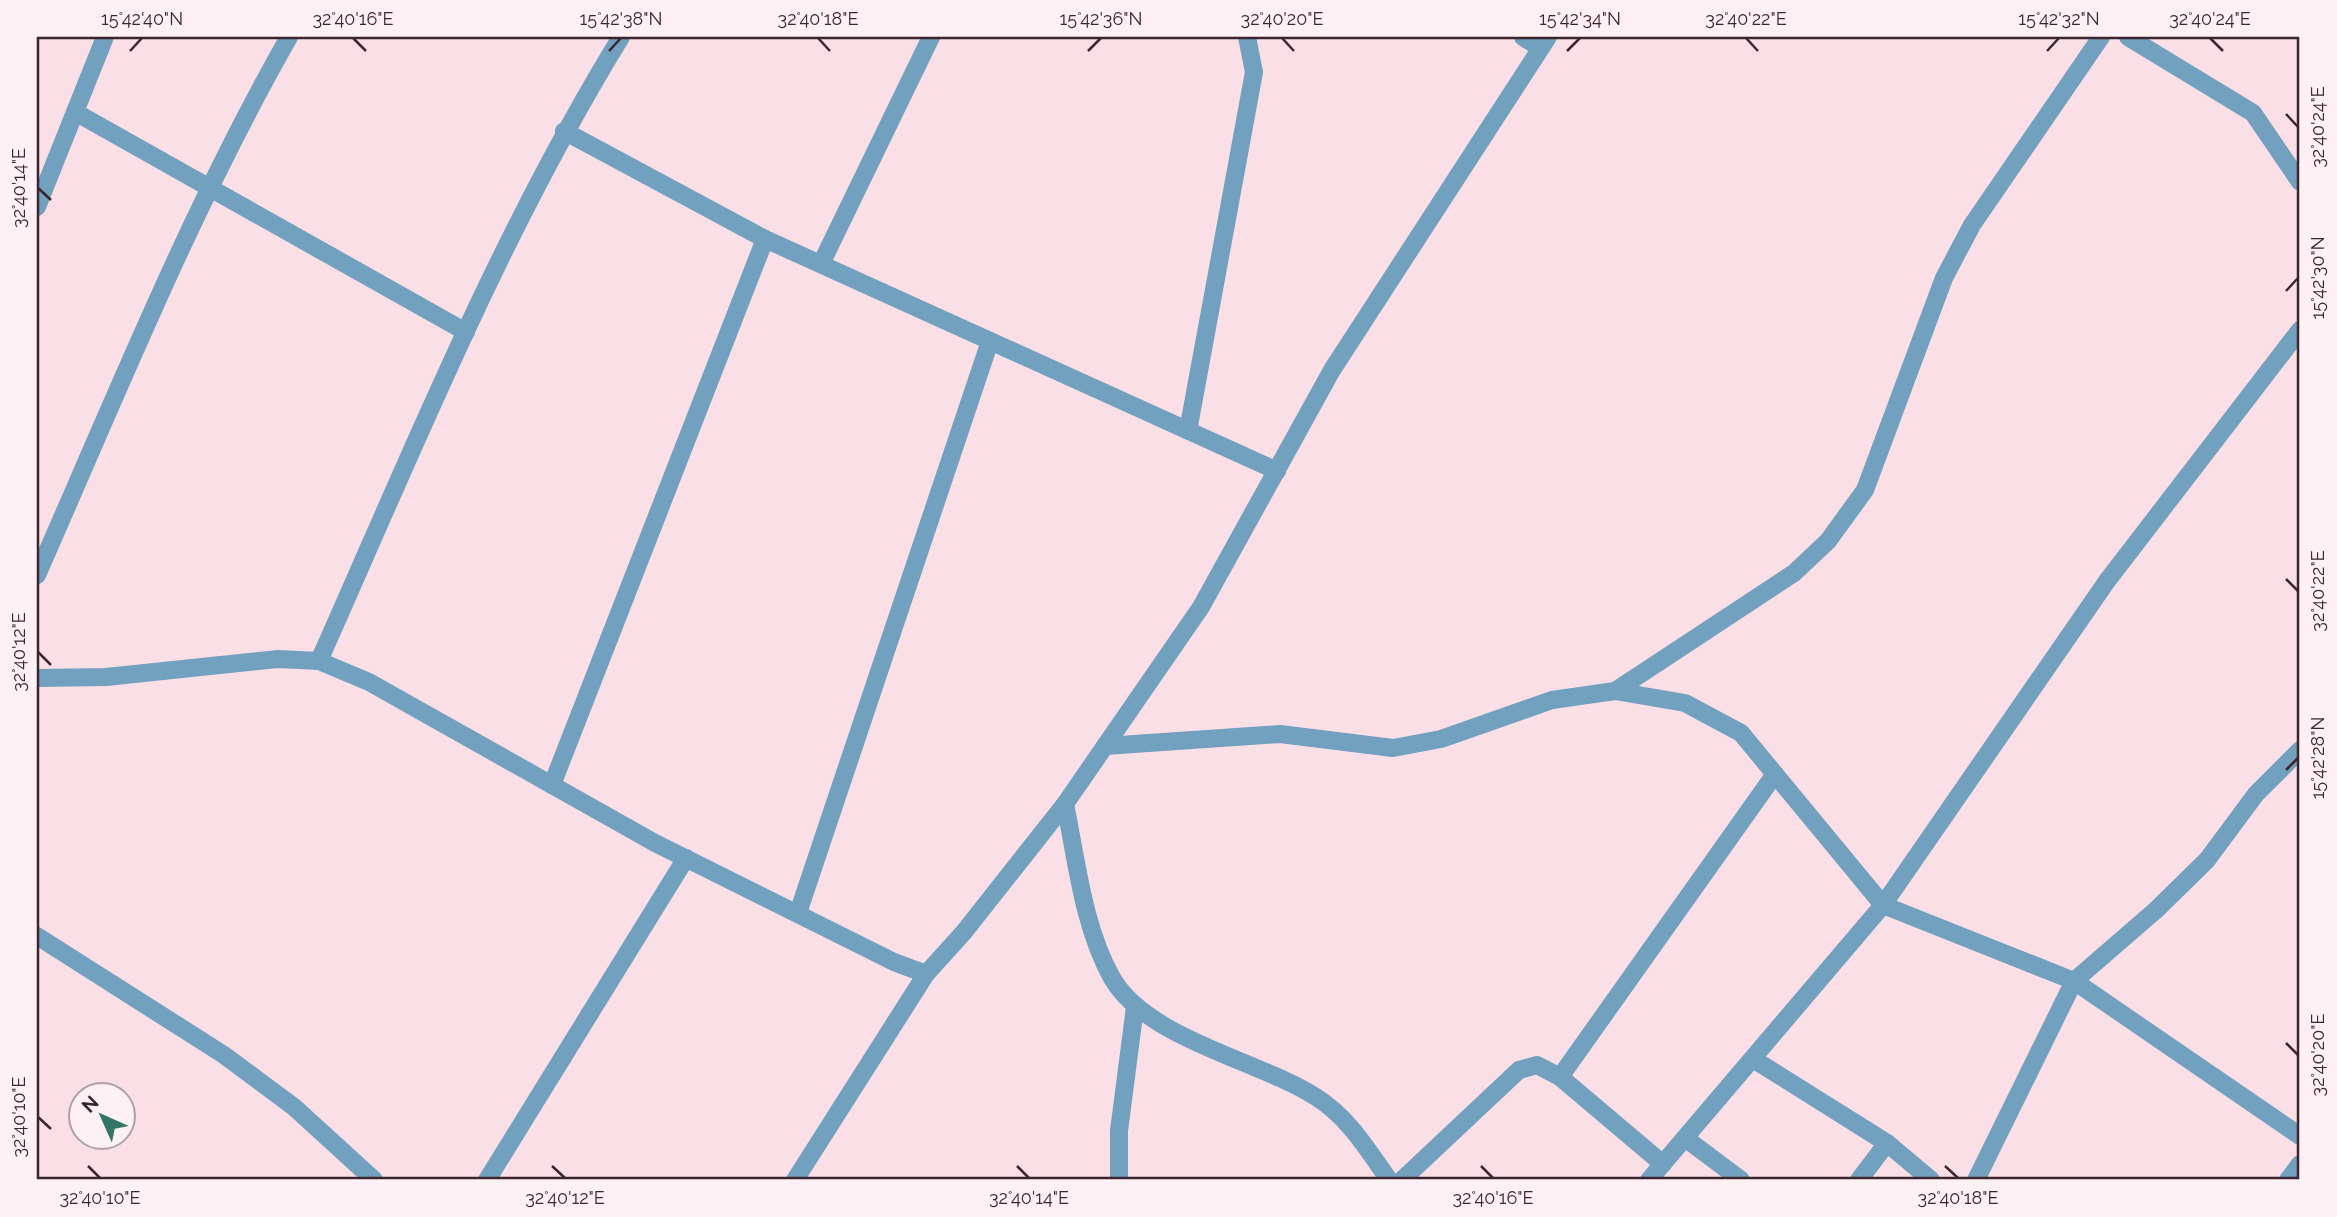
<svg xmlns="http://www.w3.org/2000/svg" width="2337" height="1217" font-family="Raleway,sans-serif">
<rect width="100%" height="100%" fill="#fadfe7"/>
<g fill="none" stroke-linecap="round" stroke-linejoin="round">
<!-- street -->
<g stroke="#72a1bf" stroke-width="18">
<polyline points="1523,37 1540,48"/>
<polyline points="2128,37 2253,113 2300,182"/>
<polyline points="75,112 466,332"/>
<polyline points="564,131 765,239 1277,471"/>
<polyline points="37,207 105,37"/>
<polyline points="821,264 931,37"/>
<polyline points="1188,431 1254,72 1247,37"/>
<path d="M37 575C117 394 191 209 289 37"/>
<path d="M319 661C413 450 500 234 621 37"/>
<polyline points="37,678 106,677 278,659 319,661 369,682 655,843 894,962 926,974"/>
<polyline points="1615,691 1794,573 1828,541 1865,490 1944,278 1972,225 2101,37"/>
<polyline points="1105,746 1280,734 1393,748 1441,739 1552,700 1615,691 1685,703 1741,733 1883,905 2074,981 2300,1136"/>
<polyline points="552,785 765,239"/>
<path d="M1065 804C1077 862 1083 926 1112 978 1147 1039 1258 1060 1316 1097 1349 1118 1367 1149 1389 1180"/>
<polyline points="798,913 990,341"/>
<polyline points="37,936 224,1055 294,1107 374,1180"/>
<polyline points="1753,1059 1887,1143 1931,1180"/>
<polyline points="1560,1077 1775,774"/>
<polyline points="1685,1138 1741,1180"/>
<polyline points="487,1180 686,858"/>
<polyline points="795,1180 926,974 964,932 1065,804 1201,607 1332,370 1548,37"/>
<polyline points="1119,1180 1119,1131 1135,1007"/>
<polyline points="1402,1180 1519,1070 1537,1065 1560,1077 1663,1164"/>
<polyline points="1649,1180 1883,905 2107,581 2300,330"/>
<polyline points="1859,1180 1887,1143"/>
<polyline points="1976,1180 2074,981 2156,910 2207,860 2256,794 2300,750"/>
<polyline points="2288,1180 2300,1164"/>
</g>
</g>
<!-- ticks -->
<path fill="none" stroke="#3d252d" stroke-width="2.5" d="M353 38 366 51M818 38 830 51M1282 38 1294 51M1746 38 1758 51M2210 38 2223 51M130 51 142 38M609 51 621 38M1088 51 1101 38M1567 51 1580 38M2047 51 2059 38M2286 114 2298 127M38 188 51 200M2286 291 2298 278M2286 579 2298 591M38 652 51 665M2286 770 2298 758M2286 1043 2298 1055M38 1117 51 1129M88 1166 100 1178M552 1166 565 1178M1017 1166 1029 1178M1481 1166 1493 1178M1945 1166 1958 1178"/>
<!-- border -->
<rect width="2337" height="1217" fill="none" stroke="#fef1f5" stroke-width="77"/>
<!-- north arrow -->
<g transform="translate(102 1116) rotate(315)"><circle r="33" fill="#fef1f5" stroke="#b19fa5" stroke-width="2"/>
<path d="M0-5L12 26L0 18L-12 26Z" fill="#327668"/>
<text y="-10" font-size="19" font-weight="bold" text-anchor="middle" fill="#3d252d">N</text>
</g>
<rect x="38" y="38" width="2260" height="1140" fill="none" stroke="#3d252d" stroke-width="2.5"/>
<g font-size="18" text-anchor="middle" fill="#3d252d">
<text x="142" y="25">15°42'40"N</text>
<text x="353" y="25">32°40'16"E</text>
<text x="621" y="25">15°42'38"N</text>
<text x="818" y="25">32°40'18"E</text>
<text x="1101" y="25">15°42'36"N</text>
<text x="1282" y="25">32°40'20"E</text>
<text x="1580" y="25">15°42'34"N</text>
<text x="1746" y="25">32°40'22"E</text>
<text x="2059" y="25">15°42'32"N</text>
<text x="2210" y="25">32°40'24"E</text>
<text transform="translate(2318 127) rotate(-90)" y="6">32°40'24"E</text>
<text transform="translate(19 188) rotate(-90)" y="6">32°40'14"E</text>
<text transform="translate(2318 278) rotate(-90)" y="6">15°42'30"N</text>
<text transform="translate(2318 591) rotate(-90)" y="6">32°40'22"E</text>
<text transform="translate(19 652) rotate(-90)" y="6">32°40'12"E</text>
<text transform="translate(2318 758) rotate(-90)" y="6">15°42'28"N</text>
<text transform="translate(2318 1055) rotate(-90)" y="6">32°40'20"E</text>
<text transform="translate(19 1117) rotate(-90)" y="6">32°40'10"E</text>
<text x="100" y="1204">32°40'10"E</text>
<text x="565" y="1204">32°40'12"E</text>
<text x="1029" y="1204">32°40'14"E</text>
<text x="1493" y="1204">32°40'16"E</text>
<text x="1958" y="1204">32°40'18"E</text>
</g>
</svg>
